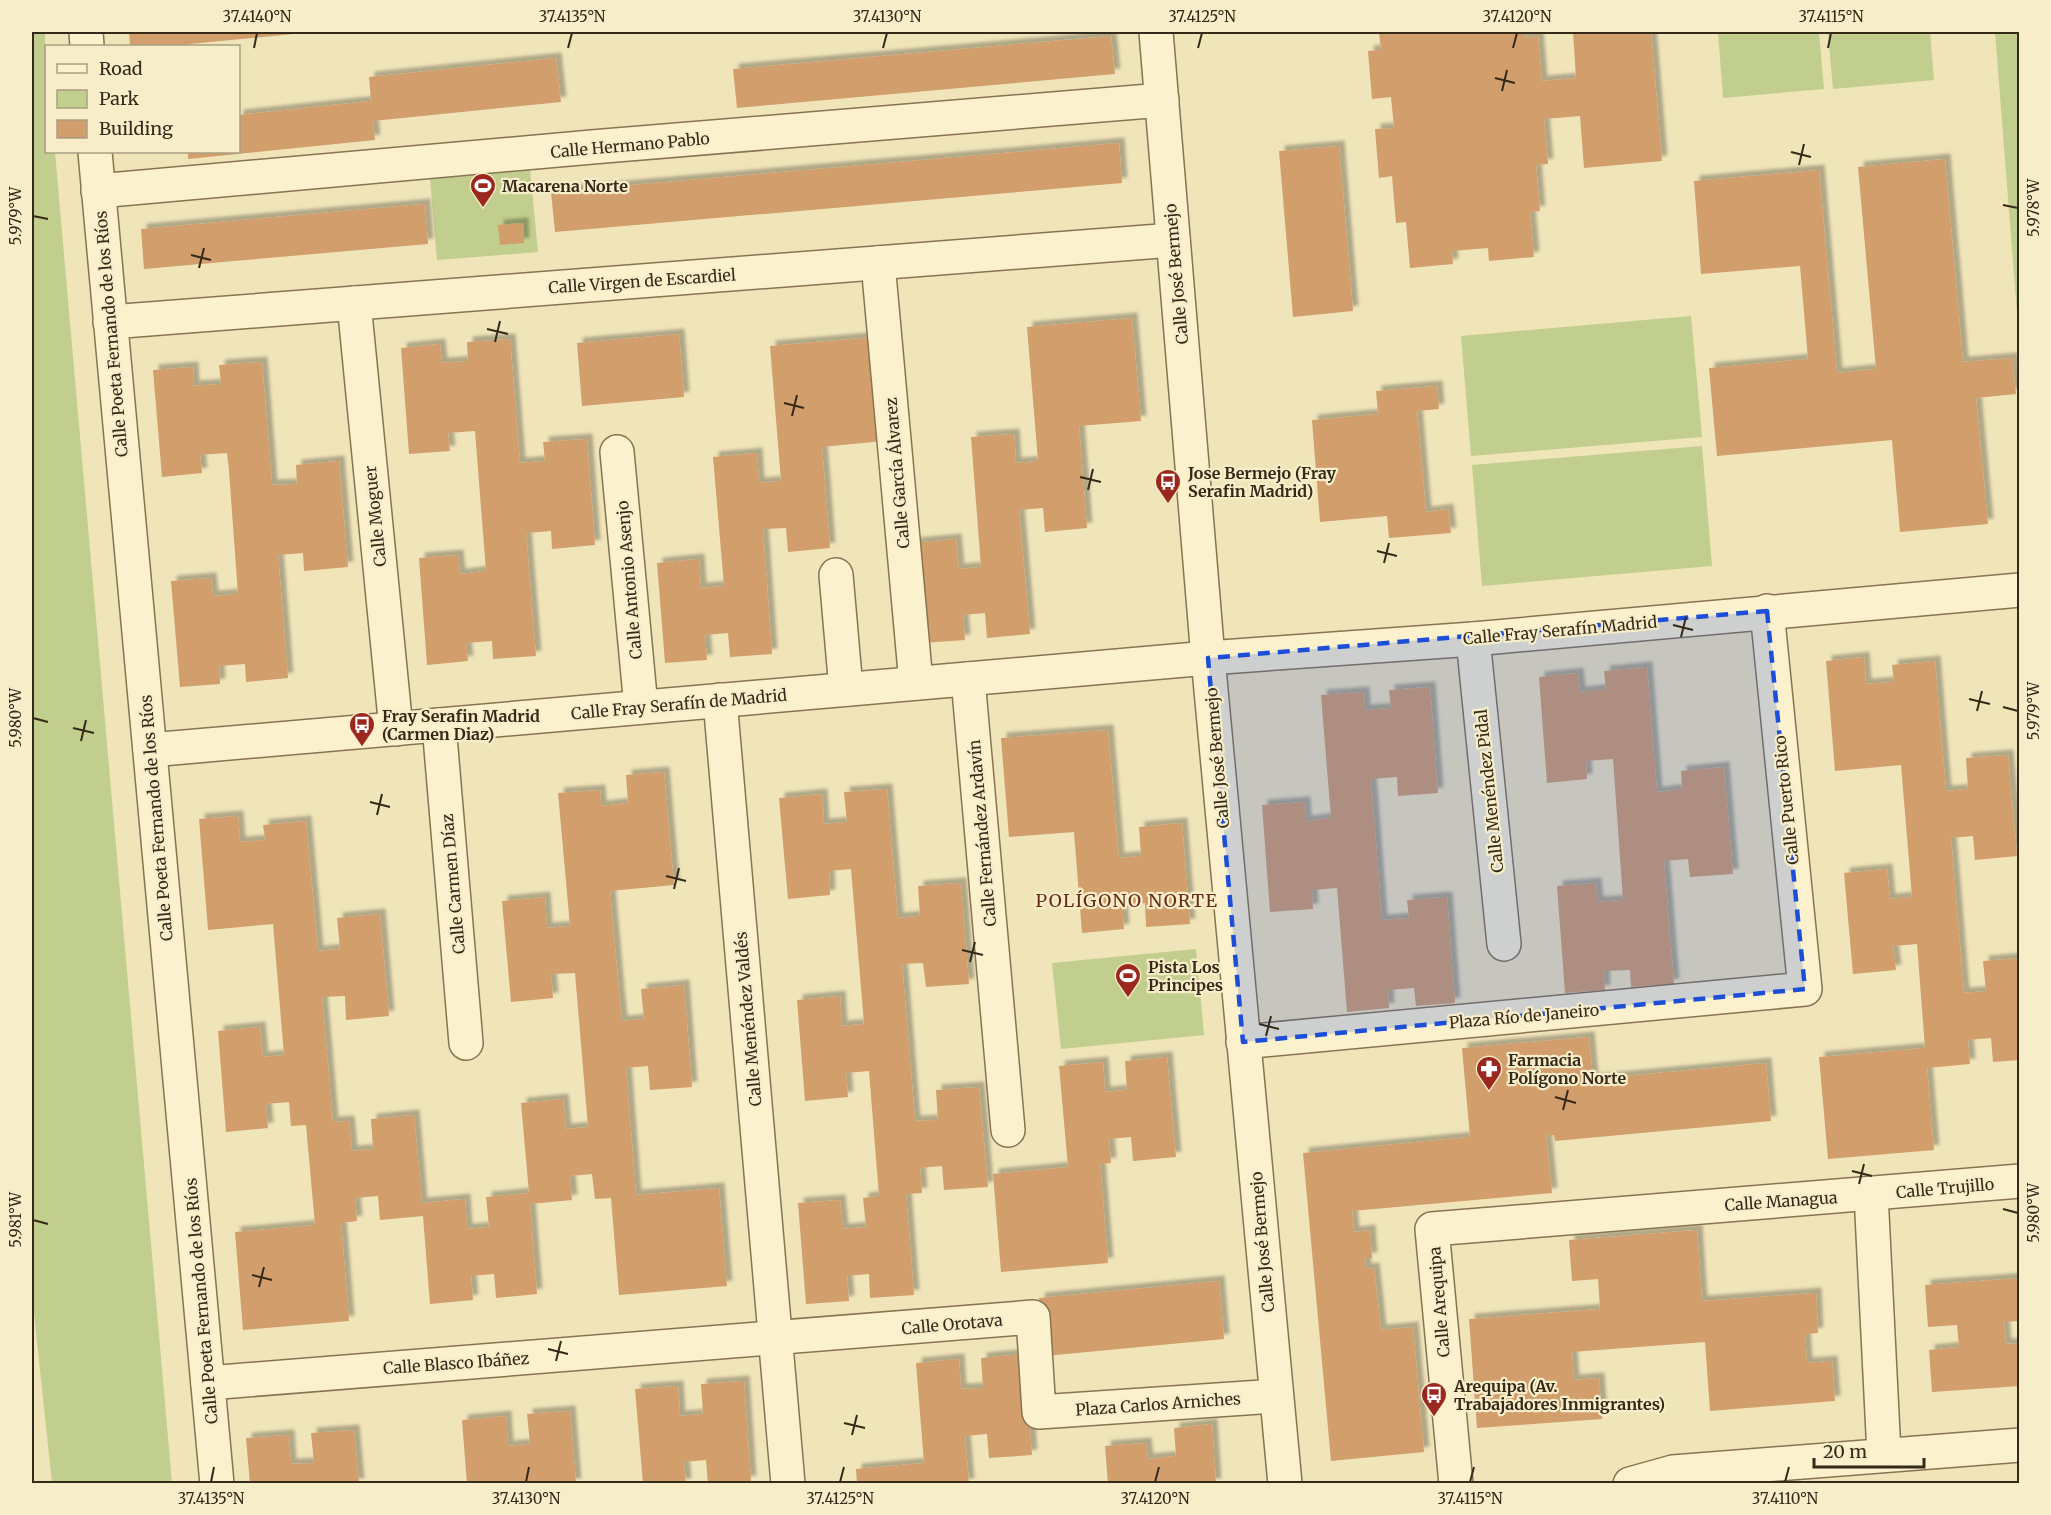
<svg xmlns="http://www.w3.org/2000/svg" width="2051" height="1515" font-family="Merriweather,serif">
<defs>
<filter id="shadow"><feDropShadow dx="5.5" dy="-5.5" stdDeviation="1.5" flood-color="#0004"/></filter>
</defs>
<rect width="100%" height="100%" fill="#f0e4b9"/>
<!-- green -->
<g fill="#c2ce8d">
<polygon points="32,32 45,32 46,152 55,152 172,1483 52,1483 32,1295"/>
<polygon points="1718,32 1819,32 1824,89 1723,98"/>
<polygon points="1828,32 1930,32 1934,80 1833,89"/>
<polygon points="1995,32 2019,32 2019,338"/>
<polygon points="529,159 538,252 437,260 429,167"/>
<polygon points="1691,316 1702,437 1471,456 1461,336"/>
<polygon points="1702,446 1712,566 1482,586 1472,465"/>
<polygon points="1196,949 1204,1035 1061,1049 1052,963"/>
</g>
<!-- building -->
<g fill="#d19e6c" filter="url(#shadow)">
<polygon points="129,32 304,32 304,33 169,46 130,46"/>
<polygon points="1379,32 1524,32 1524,37 1538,36 1542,81 1576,78 1573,32 1651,32 1662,161 1584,168 1580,116 1544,119 1548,164 1536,165 1540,211 1530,212 1534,257 1489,261 1488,248 1452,251 1453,264 1410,268 1406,222 1396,223 1392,176 1379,178 1375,129 1394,128 1391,97 1372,99 1368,51 1381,50"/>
<polygon points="1111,36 1115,74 737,108 733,69"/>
<polygon points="556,58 561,102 373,121 375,140 188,159 188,152 238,152 238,115 371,101 369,77"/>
<polygon points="1119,143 1122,183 555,232 551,192"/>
<polygon points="1339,146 1353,311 1293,317 1279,151"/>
<polygon points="1945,159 1963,362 2012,358 2016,394 1976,398 1988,524 1900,532 1892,440 1717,456 1709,368 1808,359 1800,266 1701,274 1694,181 1819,170 1837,373 1876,369 1858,167"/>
<polygon points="425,204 428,244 144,269 141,229"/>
<polygon points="523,223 524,243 500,245 498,225"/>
<polygon points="1132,318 1141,421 1079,426 1087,528 1045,532 1043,508 1019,510 1030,634 987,638 985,613 963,615 965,640 922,643 913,543 956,539 959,569 981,567 971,437 1014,434 1016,463 1038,461 1027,327"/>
<polygon points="679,334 684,397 582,406 577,343"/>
<polygon points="875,337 883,441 822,447 830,548 788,552 786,528 763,529 772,654 730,657 728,633 705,635 707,660 665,663 657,563 699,559 701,588 724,586 713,457 757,453 759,483 781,481 770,346"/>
<polygon points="510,339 520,463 545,461 543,442 587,439 595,545 552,549 551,531 526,533 536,656 493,659 492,641 466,643 468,661 427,665 419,558 458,555 460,574 486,571 475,431 448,433 450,451 409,454 401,348 440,344 442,363 468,361 467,342"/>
<polygon points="262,362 272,485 297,484 296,465 339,461 348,567 304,571 303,553 278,555 288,678 246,682 245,664 219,666 220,684 180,687 171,581 211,578 213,596 238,594 229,471 227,453 200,455 202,473 162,477 153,370 193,367 194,386 221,384 219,365"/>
<polygon points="1437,386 1439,409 1417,411 1426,512 1448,509 1451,533 1389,538 1387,516 1320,522 1312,420 1378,414 1376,391"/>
<polygon points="1864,657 1866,684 1894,682 1892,665 1935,661 1946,791 1968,789 1966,758 2008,755 2017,856 1975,860 1973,836 1951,838 1964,993 1986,991 1983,961 2020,958 2020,1060 1993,1062 1991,1038 1968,1040 1970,1064 1927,1068 1934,1150 1828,1159 1819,1057 1925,1048 1917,944 1893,946 1896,970 1853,974 1844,873 1887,869 1890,899 1912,897 1901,765 1835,771 1826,661"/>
<polygon points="1647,667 1657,792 1682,789 1681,771 1724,767 1733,874 1690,877 1688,859 1664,861 1674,984 1631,987 1630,970 1604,971 1605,990 1565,993 1557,886 1596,883 1598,902 1623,900 1613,759 1586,761 1587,779 1547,783 1539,677 1578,673 1580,692 1606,689 1604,671"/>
<polygon points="1430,687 1438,793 1398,796 1397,777 1371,779 1382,920 1409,918 1407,900 1447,897 1455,1003 1416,1006 1414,988 1388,990 1389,1008 1347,1012 1337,888 1312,890 1313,909 1270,912 1262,805 1305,802 1306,821 1331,818 1321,695 1364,692 1365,710 1391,708 1389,690"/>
<polygon points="1108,730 1119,858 1141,856 1139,827 1182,823 1190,924 1146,927 1145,903 1122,905 1124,929 1082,933 1074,832 1009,837 1001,738"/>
<polygon points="664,772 674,885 610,891 619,992 622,1021 644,1019 641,989 684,985 692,1087 650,1090 648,1066 626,1068 636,1195 719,1188 727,1286 619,1295 611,1198 595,1199 592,1174 570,1176 572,1200 530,1204 537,1294 496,1298 494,1274 471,1276 473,1300 430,1304 423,1216 380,1220 378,1196 355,1198 357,1221 341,1223 349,1321 243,1330 235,1232 315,1225 306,1125 291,1126 289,1102 266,1104 268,1128 226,1132 218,1031 260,1027 263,1057 284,1055 273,924 208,930 199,819 238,816 240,842 265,840 263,825 306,821 318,951 340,949 337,918 380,914 389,1016 346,1020 345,996 322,997 333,1122 349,1121 352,1151 373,1149 371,1119 414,1115 422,1203 465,1199 467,1229 489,1227 486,1197 529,1193 521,1103 563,1099 566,1129 588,1127 575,973 551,974 553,998 511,1002 502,901 545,897 547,928 570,926 558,793 600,790 601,806 628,803 626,775"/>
<polygon points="887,789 898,918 920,916 918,886 961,883 969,984 926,987 923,963 902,964 915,1121 938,1120 936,1090 979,1087 988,1187 944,1190 942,1166 920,1168 922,1193 906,1194 914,1295 870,1298 869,1274 847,1276 849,1301 806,1304 798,1203 840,1200 843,1229 866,1227 863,1198 879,1196 869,1071 846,1073 848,1097 805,1101 797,1000 840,996 842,1026 864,1024 851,869 829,871 830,895 788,899 779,798 822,794 824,824 847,822 844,792"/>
<polygon points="1589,1037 1593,1079 1766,1063 1771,1121 1555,1141 1554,1135 1546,1135 1552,1193 1352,1211 1354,1232 1370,1230 1372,1258 1365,1258 1366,1269 1374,1268 1381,1330 1413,1327 1424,1452 1331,1461 1303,1153 1470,1137 1462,1048"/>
<polygon points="1167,1057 1176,1157 1133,1161 1131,1137 1109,1139 1111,1163 1100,1164 1108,1263 1001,1272 993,1174 1068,1167 1059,1066 1103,1062 1105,1092 1127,1090 1125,1061"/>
<polygon points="1697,1230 1702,1301 1816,1293 1818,1333 1805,1334 1807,1363 1832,1361 1835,1401 1710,1411 1705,1342 1585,1351 1572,1352 1574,1380 1599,1378 1602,1419 1477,1428 1469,1319 1600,1309 1598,1279 1572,1281 1569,1240"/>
<polygon points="2020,1278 2020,1321 2004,1322 2006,1344 2020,1343 2020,1386 1932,1392 1929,1350 1959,1347 1957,1325 1928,1327 1925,1285"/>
<polygon points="1219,1281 1224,1339 1045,1356 1039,1298"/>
<polygon points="1024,1354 1032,1455 989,1458 987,1434 965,1436 969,1484 857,1484 856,1469 924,1463 916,1363 959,1359 961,1389 983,1388 981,1358"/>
<polygon points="744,1381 751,1481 708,1484 706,1460 684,1462 686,1484 643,1484 635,1389 678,1386 680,1416 703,1414 701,1384"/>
<polygon points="570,1411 576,1484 467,1484 462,1420 506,1416 508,1446 530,1444 527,1414"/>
<polygon points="1212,1424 1216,1484 1108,1484 1105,1446 1146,1443 1148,1459 1176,1456 1174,1428"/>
<polygon points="354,1430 359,1484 250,1484 246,1438 289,1435 291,1464 314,1463 311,1433"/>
</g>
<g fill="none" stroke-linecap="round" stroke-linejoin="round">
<defs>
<g id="minor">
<polyline points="86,32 87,46"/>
<polyline points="1156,32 1208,658 1285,1484"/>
<polyline points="95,152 217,1484"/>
<polyline points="98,191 592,147 1162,100"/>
<polyline points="878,263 916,683"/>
<polyline points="354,303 396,729"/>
<polyline points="110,322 1173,240"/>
<polyline points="617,452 641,707"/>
<polyline points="836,575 846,689"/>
<polyline points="1473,639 1504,944"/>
<polyline points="968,679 1008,1130"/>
<polyline points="720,700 788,1484"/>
<polyline points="439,725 466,1043"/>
<polyline points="150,750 1208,658 1473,639 2020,590"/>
<polyline points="1243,1042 1805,989 1767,611"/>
<polyline points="1871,1194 1884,1454"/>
<polyline points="208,1383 1033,1317 1039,1412 1276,1396"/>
<polyline points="1456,1484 1432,1229 2020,1181"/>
<polyline points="1630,1484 1673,1472 2020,1445"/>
</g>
</defs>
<!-- minor casing -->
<use href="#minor" stroke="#887353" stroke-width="36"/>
<!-- minor -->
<use href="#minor" stroke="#fbf1cd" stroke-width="33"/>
</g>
<!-- marked area -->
<path fill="#1d4ed8" fill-opacity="0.2" stroke="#1d4ed8" stroke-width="4.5" stroke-dasharray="12 8" stroke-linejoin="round" d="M1767 611 1805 989 1243 1042 1208 658Z"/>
<!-- ticks -->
<path fill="none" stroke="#352919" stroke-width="2" d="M254 48 257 33M568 48 572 33M883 48 887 33M1198 48 1202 33M1513 48 1517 33M1828 48 1831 33M1495 78 1515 83M1502 91 1507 70M1791 152 1811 157M1799 165 1804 144M2003 205 2018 208M33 216 48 219M191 255 211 260M199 268 204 248M487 329 508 334M495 342 500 321M784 403 804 408M792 416 797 395M1080 477 1101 482M1088 490 1093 469M1377 551 1397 556M1384 563 1389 543M1673 625 1693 630M1681 637 1686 617M1969 699 1990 704M2003 707 2018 711M1977 711 1982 691M33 718 48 722M73 728 94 733M81 741 86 720M370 802 390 807M377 815 382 794M666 876 686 881M674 889 679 868M962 950 983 955M970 962 975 942M1259 1024 1279 1029M1266 1036 1271 1016M1555 1097 1576 1103M1563 1110 1568 1090M1852 1171 1872 1176M1859 1184 1864 1164M2003 1209 2018 1213M33 1220 48 1224M252 1275 272 1280M259 1287 264 1267M548 1349 568 1354M556 1361 561 1341M844 1423 865 1428M852 1435 857 1415M211 1482 214 1467M526 1482 529 1467M840 1482 844 1467M1155 1482 1159 1467M1470 1482 1474 1467M1785 1482 1789 1467"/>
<!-- icons -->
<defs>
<symbol id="stadium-pin" viewBox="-11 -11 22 30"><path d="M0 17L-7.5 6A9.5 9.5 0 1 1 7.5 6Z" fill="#9a281f" stroke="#f7eec9"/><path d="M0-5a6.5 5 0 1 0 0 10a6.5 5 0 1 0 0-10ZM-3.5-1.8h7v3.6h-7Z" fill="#fff"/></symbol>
<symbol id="bus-pin" viewBox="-11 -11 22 30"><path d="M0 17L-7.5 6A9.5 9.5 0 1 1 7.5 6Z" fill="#9a281f" stroke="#f7eec9"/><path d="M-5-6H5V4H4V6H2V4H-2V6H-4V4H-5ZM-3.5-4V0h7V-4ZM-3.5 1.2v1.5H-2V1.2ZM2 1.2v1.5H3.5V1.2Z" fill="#fff"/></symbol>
<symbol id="pharmacy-pin" viewBox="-11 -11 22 30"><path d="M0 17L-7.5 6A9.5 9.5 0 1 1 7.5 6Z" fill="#9a281f" stroke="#f7eec9"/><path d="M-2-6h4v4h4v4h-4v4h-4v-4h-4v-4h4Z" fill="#fff"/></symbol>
</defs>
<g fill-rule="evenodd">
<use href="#stadium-pin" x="468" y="171" width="30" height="40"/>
<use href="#bus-pin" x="1153" y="467" width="30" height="40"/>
<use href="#bus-pin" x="347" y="710" width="30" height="40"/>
<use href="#stadium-pin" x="1113" y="961" width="30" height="40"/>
<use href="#pharmacy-pin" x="1474" y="1054" width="30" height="40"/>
<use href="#bus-pin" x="1419" y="1380" width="30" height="40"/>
</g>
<g text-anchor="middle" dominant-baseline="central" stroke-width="4.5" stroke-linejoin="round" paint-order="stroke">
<!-- street labels -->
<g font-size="16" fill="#352919" stroke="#f7eec9">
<text transform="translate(630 145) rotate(-5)">Calle Hermano Pablo</text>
<text transform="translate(1176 274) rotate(-95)">Calle José Bermejo</text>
<text transform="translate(642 281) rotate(-4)">Calle Virgen de Escardiel</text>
<text transform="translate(111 334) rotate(-95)">Calle Poeta Fernando de los Ríos</text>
<text transform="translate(897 473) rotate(-95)">Calle García Álvarez</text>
<text transform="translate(375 516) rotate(-96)">Calle Moguer</text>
<text transform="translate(629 580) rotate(-95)">Calle Antonio Asenjo</text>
<text transform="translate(1560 630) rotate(-5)">Calle Fray Serafín Madrid</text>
<text transform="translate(679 704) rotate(-5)">Calle Fray Serafín de Madrid</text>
<text transform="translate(1217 758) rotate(-95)">Calle José Bermejo</text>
<text transform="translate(1489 791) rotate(-96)">Calle Menéndez Pidal</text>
<text transform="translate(1786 800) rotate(-96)">Calle Puerto Rico</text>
<text transform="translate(156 818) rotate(-95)">Calle Poeta Fernando de los Ríos</text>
<text transform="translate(982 833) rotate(-95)">Calle Fernández Ardavín</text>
<text transform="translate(453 884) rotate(-95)">Calle Carmen Díaz</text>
<text transform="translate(1524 1016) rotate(-5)">Plaza Río de Janeiro</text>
<text transform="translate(748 1019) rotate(-95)">Calle Menéndez Valdés</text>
<text transform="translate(1945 1188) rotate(-5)">Calle Trujillo</text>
<text transform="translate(1781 1201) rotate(-4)">Calle Managua</text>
<text transform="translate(1262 1242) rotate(-95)">Calle José Bermejo</text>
<text transform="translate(201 1301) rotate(-95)">Calle Poeta Fernando de los Ríos</text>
<text transform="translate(1439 1302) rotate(-95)">Calle Arequipa</text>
<text transform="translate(952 1324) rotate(-5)">Calle Orotava</text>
<text transform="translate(456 1363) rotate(-4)">Calle Blasco Ibáñez</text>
<text transform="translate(1158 1404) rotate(-4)">Plaza Carlos Arniches</text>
</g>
<!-- poi labels -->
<g font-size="16" font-weight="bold" fill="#352919" stroke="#f7eec9" text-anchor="start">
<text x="502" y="186">Macarena Norte</text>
<text x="1188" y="473">Jose Bermejo (Fray<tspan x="1188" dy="18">Serafin Madrid)</tspan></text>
<text x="382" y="716">Fray Serafin Madrid<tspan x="382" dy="18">(Carmen Diaz)</tspan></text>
<text x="1148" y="967">Pista Los<tspan x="1148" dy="18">Principes</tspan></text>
<text x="1508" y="1060">Farmacia<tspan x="1508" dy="18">Polígono Norte</tspan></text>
<text x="1454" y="1386">Arequipa (Av.<tspan x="1454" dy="18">Trabajadores Inmigrantes)</tspan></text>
</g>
<!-- neighbourhood labels -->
<g font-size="18" letter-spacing="1.5" fill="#652c16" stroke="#f7eec9">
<text x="1127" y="900">POLÍGONO NORTE</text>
</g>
</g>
<!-- border -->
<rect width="2051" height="1515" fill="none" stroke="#f7eec9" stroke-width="66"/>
<!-- legend -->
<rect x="45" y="45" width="195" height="108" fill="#f7eec9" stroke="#a99f83" stroke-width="1.5"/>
<rect x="57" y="64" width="30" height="9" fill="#fbf1cd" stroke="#a99f83" stroke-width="1.5"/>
<text x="99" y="75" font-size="18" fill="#352919">Road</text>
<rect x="57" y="90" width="30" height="18" fill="#c2ce8d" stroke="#a99f83" stroke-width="1.5"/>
<text x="99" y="105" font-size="18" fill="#352919">Park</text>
<rect x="57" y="120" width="30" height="18" fill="#d19e6c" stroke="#a99f83" stroke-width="1.5"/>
<text x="99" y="135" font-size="18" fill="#352919">Building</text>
<!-- scale -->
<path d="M1814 1458v9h110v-9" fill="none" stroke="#352919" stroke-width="3"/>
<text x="1823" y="1458" font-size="18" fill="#352919" stroke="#f7eec9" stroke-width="4.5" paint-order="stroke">20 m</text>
<rect x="33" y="33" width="1985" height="1449" fill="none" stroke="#352919" stroke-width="2"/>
<g font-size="15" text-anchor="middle" fill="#352919">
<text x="257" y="22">37.4140°N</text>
<text x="572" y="22">37.4135°N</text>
<text x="887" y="22">37.4130°N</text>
<text x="1202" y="22">37.4125°N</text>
<text x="1517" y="22">37.4120°N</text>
<text x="1831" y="22">37.4115°N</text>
<text transform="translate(2034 208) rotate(-90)" y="5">5.978°W</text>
<text transform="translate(16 216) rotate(-90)" y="5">5.979°W</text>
<text transform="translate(2034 711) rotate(-90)" y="5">5.979°W</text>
<text transform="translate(16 718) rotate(-90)" y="5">5.980°W</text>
<text transform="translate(2034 1213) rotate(-90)" y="5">5.980°W</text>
<text transform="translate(16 1220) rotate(-90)" y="5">5.981°W</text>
<text x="211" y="1504">37.4135°N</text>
<text x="526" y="1504">37.4130°N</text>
<text x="840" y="1504">37.4125°N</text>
<text x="1155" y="1504">37.4120°N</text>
<text x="1470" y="1504">37.4115°N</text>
<text x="1785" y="1504">37.4110°N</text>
</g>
</svg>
